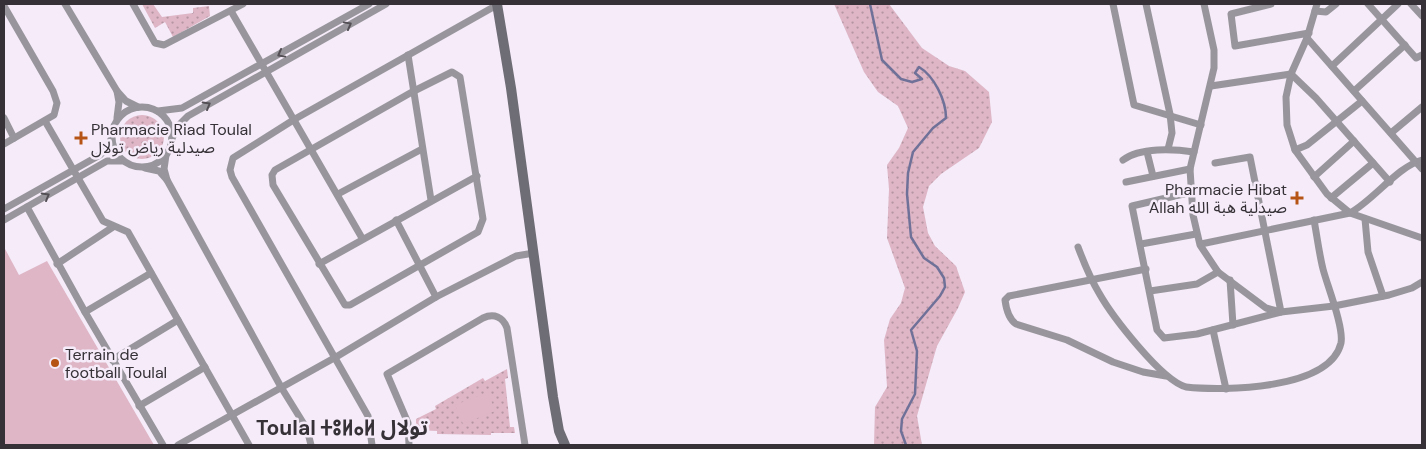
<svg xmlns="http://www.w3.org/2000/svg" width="1426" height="449" font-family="'DM Sans','Noto Sans Arabic','Noto Sans Tifinagh',sans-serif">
<defs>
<pattern id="green-dots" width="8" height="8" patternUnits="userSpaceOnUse" patternTransform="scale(1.25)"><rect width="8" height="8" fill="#deb6c6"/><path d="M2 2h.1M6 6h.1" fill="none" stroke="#b595a2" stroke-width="1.8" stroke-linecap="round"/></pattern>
</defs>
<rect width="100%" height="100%" fill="#f5ebf9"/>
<!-- green -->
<g fill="url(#green-dots)">
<polygon points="142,4 153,4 162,17 193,13 193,8 209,6 210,16 173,37 165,22 155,28"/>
<polygon points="834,4 889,4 922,48 949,66 965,71 989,92 992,122 979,148 941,174 929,186 923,207 928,233 935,246 956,266 965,292 958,308 937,346 917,416 922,445 874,445 875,407 887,387 884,340 890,319 901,303 905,288 887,238 889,189 887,165 899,148 908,128 898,106 878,92 864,72"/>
<circle cx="142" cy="137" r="22"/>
<polygon points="507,369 508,378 505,379 510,427 514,427 515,433 491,433 491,435 437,434 437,431 416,430 416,419 436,409 435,406 483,378 485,381"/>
</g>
<!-- pitch -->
<g fill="#deb6c6">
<polygon points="4,247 19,275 47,261 154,445 4,445"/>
<polygon points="488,392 495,411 463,424 455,405"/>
</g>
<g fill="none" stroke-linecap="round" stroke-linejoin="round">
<!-- stream -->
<path stroke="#707199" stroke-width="2.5" d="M870 4 882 60 901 79 912 82 922 79 915 73 919 67C934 76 946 100 946 118L933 128 913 152 908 173 907 194 911 237 924 258 937 267 944 278 945 287 940 296 911 330 917 351 915 394 902 419 901 431 906 445"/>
<!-- street -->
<g stroke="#98969c" stroke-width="7">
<polyline points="65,4 117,91"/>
<polyline points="133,4 155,43 164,45 243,4"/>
<polyline points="1113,4 1134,105 1201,125"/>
<polyline points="1146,4 1170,114 1172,133 1168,149"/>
<polyline points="1204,4 1214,50 1214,68 1190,169 1193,215 1200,245 1218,272 1266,308 1281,312 1334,306 1389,295 1412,288 1422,282"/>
<polyline points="1271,4 1231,14 1235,46 1309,33"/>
<polyline points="1317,4 1307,38 1291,74 1286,97 1287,125 1295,150 1327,194 1350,213 1422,238"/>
<polyline points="1368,4 1416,58 1422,55"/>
<polyline points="1411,4 1422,16"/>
<polyline points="4,6 53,91 57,103 54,115 4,144"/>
<polyline points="231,11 362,238"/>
<polyline points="1315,11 1326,12 1336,4"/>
<polyline points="1307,38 1422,169"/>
<polyline points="408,55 431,200"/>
<polyline points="1332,66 1398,4"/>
<polygon points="452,72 460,77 483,219 478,232 350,305 345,305 273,185 272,175 275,170 412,92"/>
<polyline points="1211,86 1291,74 1316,98 1390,182"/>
<polyline points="1354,91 1405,45"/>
<circle cx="142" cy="137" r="30"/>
<polyline points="158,111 182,108 369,4"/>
<polyline points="4,118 14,138"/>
<polyline points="117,118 119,102 117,91 126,101 138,107"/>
<polyline points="45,121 103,221 128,232 249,445"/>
<polyline points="1391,133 1422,107"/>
<polyline points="172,138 180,124 188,116 386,4"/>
<polyline points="1295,150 1307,145 1362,101"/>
<polyline points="1147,152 1153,176"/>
<path d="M1123 160C1140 147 1174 149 1194 152"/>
<polyline points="145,168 159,171 167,180 164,169 166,155"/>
<polyline points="1314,177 1354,141"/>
<polyline points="167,180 281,387 307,429 311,445"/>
<polyline points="1126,182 1190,169"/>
<polyline points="1192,192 1132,206 1157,330 1164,338 1197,334 1281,312 1250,157 1215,163"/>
<polyline points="338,194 422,149"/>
<polyline points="1331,198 1373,163"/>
<polyline points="27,207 85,312 163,445"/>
<polyline points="4,209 100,155 109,146 111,139"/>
<polyline points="1365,219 1368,252 1383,296"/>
<polyline points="4,220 107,161 122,161"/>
<polyline points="396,220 436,297"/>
<polyline points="1141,244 1196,234"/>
<path d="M1201 244 1350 213C1375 199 1397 167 1422 160"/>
<path d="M1078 247C1084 263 1090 278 1099 293 1112 316 1161 380 1186 387 1223 391 1330 390 1341 343 1344 327 1327 285 1323 269 1319 253 1317 236 1314 220"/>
<polyline points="57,264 113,227"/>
<polyline points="319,264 477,176"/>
<path d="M1146 269 1009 296 1005 300C1006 308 1009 319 1016 324L1067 340 1113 362 1143 372 1166 376"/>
<polyline points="1230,280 1233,325"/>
<polyline points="1150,291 1197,284 1218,272"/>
<polyline points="85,312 151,273"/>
<polyline points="1213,330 1226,389"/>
<polyline points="112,360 178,320"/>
<polyline points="139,406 205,367"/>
<polyline points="178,445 336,357 436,297 516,256 534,253"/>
<polyline points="372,445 368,416 232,177 230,170 233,158 295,119 497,5"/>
<path d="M409 445 408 423 387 374 483 318C494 313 503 317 507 328L525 445"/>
</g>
<!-- secondary -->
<polyline stroke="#6e6c74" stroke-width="10" points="497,4 511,88 553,397 559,431 565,445"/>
</g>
<!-- one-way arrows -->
<defs><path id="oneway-chevron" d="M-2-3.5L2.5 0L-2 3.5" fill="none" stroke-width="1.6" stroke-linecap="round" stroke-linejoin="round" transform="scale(1.25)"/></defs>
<g stroke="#534f55">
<use href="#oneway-chevron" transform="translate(348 25) rotate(-29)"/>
<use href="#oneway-chevron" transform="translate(281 54) rotate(151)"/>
<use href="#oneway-chevron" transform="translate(207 105) rotate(-30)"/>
<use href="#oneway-chevron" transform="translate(46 196) rotate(-30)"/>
</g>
<!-- markers -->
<g fill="#b55414" stroke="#f5ebf9" stroke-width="2">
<path d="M78.5 130.5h5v5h5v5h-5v5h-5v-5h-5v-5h5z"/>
<path d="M1294.5 190.5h5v5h5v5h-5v5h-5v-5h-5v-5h5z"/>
<circle cx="55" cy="363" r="5"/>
</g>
<g text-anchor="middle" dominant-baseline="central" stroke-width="5" stroke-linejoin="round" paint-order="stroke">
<!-- poi labels -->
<g font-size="16" fill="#353136" stroke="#f5ebf9" text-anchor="start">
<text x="91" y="129">Pharmacie Riad Toulal<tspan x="91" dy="18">صيدلية رياض تولال</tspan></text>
<text x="1287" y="189" text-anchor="end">Pharmacie Hibat<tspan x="1287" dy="18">Allah صيدلية هبة الله</tspan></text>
<text x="65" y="354">Terrain de<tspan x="65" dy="18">football Toulal</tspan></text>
</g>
<!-- district labels -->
<g font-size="21" font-weight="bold" fill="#353136" stroke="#f5ebf9">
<text x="342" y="428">Toulal ⵜⵓⵍⴰⵍ تولال</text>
</g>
</g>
<!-- border -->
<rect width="1426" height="449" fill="none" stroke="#353136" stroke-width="10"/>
</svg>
